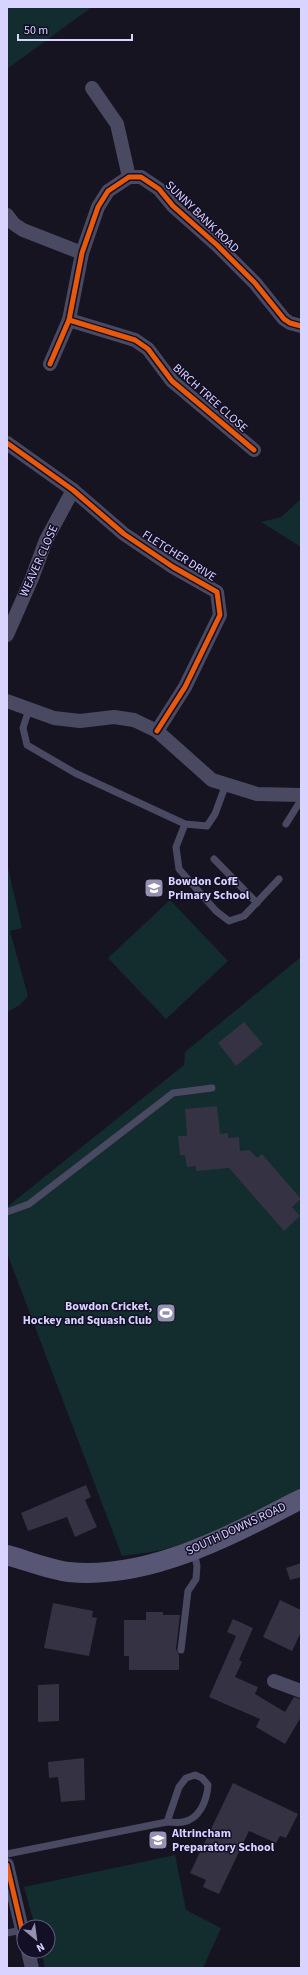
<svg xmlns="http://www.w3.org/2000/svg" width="308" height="1975" font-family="'Source Sans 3',sans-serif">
<rect width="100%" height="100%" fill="#161421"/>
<!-- green -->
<g fill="#132c2d">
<polygon points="7,7 92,7 7,69"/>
<polygon points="301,499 301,547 261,522 281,517"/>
<polygon points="7,864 22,928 10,931 28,996 20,1005 7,1012"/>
<polygon points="170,900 228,961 166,1019 108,958"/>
<path d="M301 957V1488C261 1509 220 1533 176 1546 159 1551 141 1554 122 1556L7 1253V1207L184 1065 185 1052Z"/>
<polygon points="175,1855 186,1910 221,1928 203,1968 45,1968 41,1951 48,1951 48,1927 35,1927 24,1887"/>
</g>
<!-- building -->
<g fill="#343243">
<polygon points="244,1022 263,1044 236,1066 218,1043"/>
<polygon points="217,1106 220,1134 228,1133 228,1138 239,1137 240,1151 250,1150 257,1158 262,1154 301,1199 292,1207 300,1216 284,1231 229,1168 196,1171 196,1166 187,1167 185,1155 180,1155 178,1136 187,1136 185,1109"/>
<polygon points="86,1485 91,1497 85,1500 97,1527 75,1537 67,1517 28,1531 21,1513"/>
<polygon points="301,1563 301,1577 290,1580 286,1568"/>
<polygon points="280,1600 301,1610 301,1632 292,1651 263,1637"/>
<polygon points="53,1603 93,1611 92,1617 97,1618 89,1656 44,1648"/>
<polygon points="146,1612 163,1612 163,1615 180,1615 176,1649 179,1655 179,1670 129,1670 129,1656 124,1656 124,1620 146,1620"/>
<polygon points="233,1619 253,1628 239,1660 242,1662 235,1677 258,1687 255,1694 285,1712 294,1697 301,1699 301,1717 285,1744 256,1727 260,1719 209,1697 236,1636 227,1632"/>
<polygon points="59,1684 59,1721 38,1722 38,1685"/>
<polygon points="84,1758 85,1800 61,1802 58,1777 49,1778 48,1762"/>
<polygon points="233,1783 298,1814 286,1838 280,1836 276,1843 249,1831 219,1894 203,1887 206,1880 190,1873"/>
</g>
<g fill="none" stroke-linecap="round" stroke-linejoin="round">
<!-- lane -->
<g stroke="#4a4962" stroke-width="7">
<polyline points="29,709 23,728 27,745 75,773 185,824 207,826 215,814 226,784"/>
<polyline points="185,824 176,847 179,869 216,911 229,921 244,916 279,879"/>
<polyline points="286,824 301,800"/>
<polyline points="214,859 257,903"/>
<polyline points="7,1212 29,1204 173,1093 212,1088"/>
<polyline points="181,1650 188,1591 196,1579 197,1566 194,1551"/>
<path d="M7 1854 167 1822C172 1822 178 1823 183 1822 200 1819 207 1800 208 1785L202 1778 195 1775 186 1778 179 1787 167 1822"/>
<polyline points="7,1933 22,1930"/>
</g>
<!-- street -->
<g stroke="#4a4962" stroke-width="14">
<polyline points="92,88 117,124 129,177"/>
<polyline points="7,215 14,224 23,230 82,253"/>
<polyline points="69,320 135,340 148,349 172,381 254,450"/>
<polyline points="50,364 69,320 82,253 98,207 108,191 129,177 141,177 159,189 173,206 217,245 255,283 284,319 290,323 301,326"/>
<polyline points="7,443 73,490 124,534 173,567 217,592 220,615 185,687 157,731"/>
<polyline points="7,635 32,578 46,540 73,490"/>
<polyline points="7,701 54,718 80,721 114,717 134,720 157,731 212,780 257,794 301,795"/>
<polyline points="274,1681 301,1691"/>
<polyline points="7,1865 24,1938"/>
<polyline points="28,1951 32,1968"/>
</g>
<!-- secondary -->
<path stroke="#575674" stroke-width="20" d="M7 1555C25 1560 51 1570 69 1572 149 1580 232 1535 301 1499"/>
<defs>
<g id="cycleway">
<polyline points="69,320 135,340 148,349 172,381 254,450"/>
<polyline points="50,364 69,320 82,253 98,207 108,191 129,177 141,177 159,189 173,206 217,245 255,283 284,319 290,323 301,326"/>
<polyline points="7,443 73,490 124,534 173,567 217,592 220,615 185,687 157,731"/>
<polyline points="7,1865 24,1938"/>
</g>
</defs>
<!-- cycleway casing -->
<use href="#cycleway" stroke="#130f26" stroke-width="8"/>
<!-- cycleway -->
<use href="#cycleway" stroke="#e8590c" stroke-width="5"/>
</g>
<!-- icons -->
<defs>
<symbol id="school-square" viewBox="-11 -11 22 22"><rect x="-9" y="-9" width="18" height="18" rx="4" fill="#9591b1" stroke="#130f26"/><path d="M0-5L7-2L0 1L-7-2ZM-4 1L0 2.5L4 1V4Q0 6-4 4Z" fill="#fff"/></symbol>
<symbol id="stadium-square" viewBox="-11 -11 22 22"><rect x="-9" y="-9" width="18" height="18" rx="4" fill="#9591b1" stroke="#130f26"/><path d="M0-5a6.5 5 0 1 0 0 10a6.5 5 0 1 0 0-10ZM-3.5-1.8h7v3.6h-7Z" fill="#fff"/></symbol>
</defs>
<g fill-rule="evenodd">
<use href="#school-square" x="143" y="877" width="22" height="22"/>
<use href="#stadium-square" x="155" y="1302" width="22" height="22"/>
<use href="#school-square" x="147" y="1829" width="22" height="22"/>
</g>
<g text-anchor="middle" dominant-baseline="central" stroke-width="3" stroke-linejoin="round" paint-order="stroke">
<!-- street labels -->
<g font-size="12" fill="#d9d4ff" stroke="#130f26">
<text transform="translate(202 217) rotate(44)">SUNNY BANK ROAD</text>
<text transform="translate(210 398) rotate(42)">BIRCH TREE CLOSE</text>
<text transform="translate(179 556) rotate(32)">FLETCHER DRIVE</text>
<text transform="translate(39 561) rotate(-66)">WEAVER CLOSE</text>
<text transform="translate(236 1529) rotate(-25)">SOUTH DOWNS ROAD</text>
</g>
<!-- poi labels -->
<g font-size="12" font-weight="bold" fill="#d9d4ff" stroke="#130f26" text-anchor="start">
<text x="168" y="881">Bowdon CofE<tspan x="168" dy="14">Primary School</tspan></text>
<text x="152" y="1306" text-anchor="end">Bowdon Cricket,<tspan x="152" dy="14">Hockey and Squash Club</tspan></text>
<text x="172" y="1833">Altrincham<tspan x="172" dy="14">Preparatory School</tspan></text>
</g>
</g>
<!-- border -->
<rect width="308" height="1975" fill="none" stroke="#d9d4ff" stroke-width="16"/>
<!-- north arrow -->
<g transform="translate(36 1939) rotate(151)"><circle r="19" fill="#130f26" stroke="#625e7d"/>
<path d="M0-3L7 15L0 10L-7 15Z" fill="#9591b1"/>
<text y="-6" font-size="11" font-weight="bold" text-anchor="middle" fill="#d9d4ff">N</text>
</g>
<!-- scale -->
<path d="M18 34v6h114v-6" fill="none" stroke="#d9d4ff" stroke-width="2"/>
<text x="24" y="34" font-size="12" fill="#d9d4ff" stroke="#130f26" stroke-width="3" paint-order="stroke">50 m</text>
</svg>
